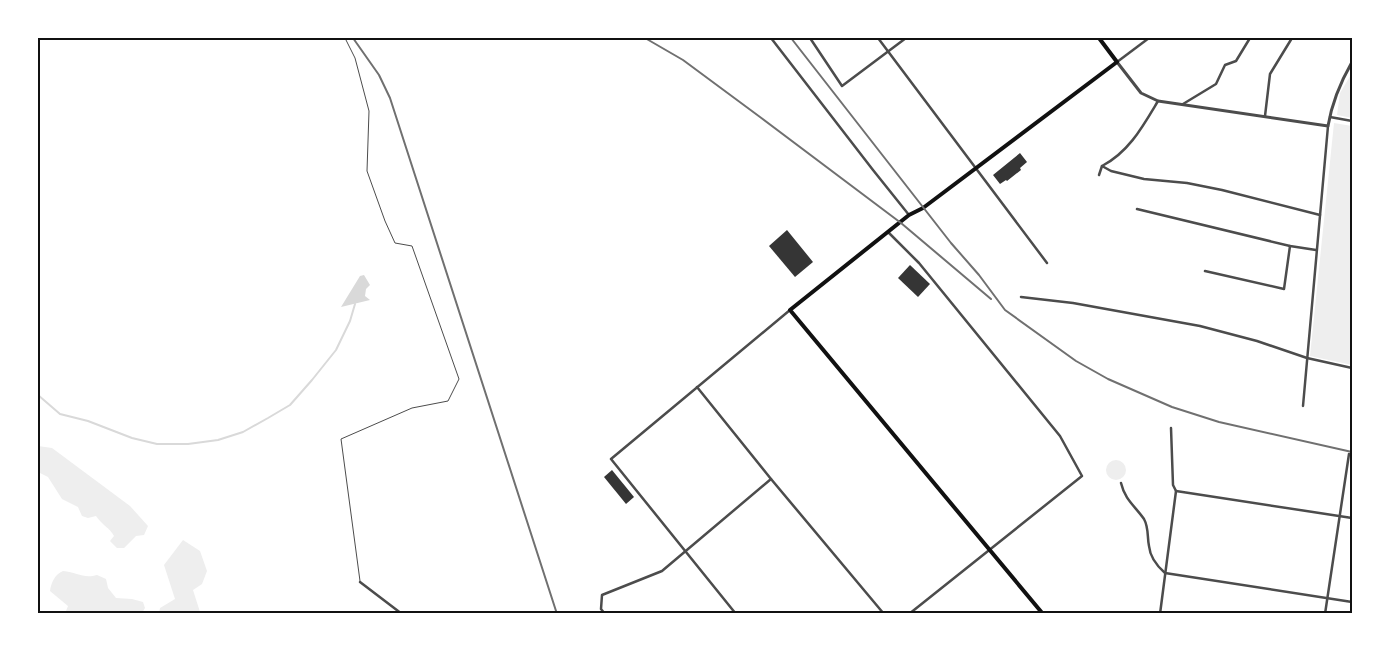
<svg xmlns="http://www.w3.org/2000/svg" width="1390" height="651" font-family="Roboto,sans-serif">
<rect width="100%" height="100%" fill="#fff"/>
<!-- green -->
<g fill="#eee">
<polygon points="1352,73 1352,118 1337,115 1340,93"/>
<polygon points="1334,123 1352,126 1352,365 1310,356"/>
<path d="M38 446 52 448 130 506 148 526 144 535 136 536 124 548H117L110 541 114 536C110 528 102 525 96 516L88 518 82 516 78 507 62 499 48 477 38 472Z"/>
<circle cx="1116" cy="470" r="10"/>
<polygon points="183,540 200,551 207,571 202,584 193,590 200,612 199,614 159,613 160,608 175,599 164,565"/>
<path d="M63 571C77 572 83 579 97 575L106 579 108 588 116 598 132 599 143 602 145 608 142 613H63L66 611 68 606 50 591C51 583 55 574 63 571Z"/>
</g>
<!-- water -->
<polygon fill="#d9d9d9" points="364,275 370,285 366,289 365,296 370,300 341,307 360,276"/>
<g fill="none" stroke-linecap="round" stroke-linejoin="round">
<!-- stream -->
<polyline stroke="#d9d9d9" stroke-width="2" points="38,395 60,414 88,421 132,438 157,444 188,444 218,440 243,432 268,418 290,405 312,380 336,350 350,321 355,304"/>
</g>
<!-- building -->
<g fill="#353535">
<polygon points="1020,153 1027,162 1020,168 1021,170 1007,181 1006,180 1000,184 993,175"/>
<polygon points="787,230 813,262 795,277 769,246"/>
<polygon points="910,265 930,284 918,297 898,278"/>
<polygon points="612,470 634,497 626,504 604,477"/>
</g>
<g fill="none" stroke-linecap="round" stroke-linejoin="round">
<!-- service -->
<polyline stroke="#4c4c4c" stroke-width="1" points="345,38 355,58 369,111 367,171 385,221 395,243 412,246 459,379 448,401 412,408 341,439 360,581"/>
<!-- minor -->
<g stroke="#4c4c4c" stroke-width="2.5">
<polyline points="771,38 873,170 909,215"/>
<polyline points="810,38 842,86 906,38"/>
<polyline points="878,38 1047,263"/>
<polyline points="1117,62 1149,38"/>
<polyline points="1183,104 1216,84 1225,65 1236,61 1250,38"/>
<polyline points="1265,116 1270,74 1292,38"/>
<polyline points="1330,117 1352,121"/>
<polyline points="1102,166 1111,171 1144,179 1187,183 1222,190 1320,215"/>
<path d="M1099 175 1102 166C1129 152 1143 126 1158 101"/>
<polyline points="1137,209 1290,246 1316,250"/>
<polyline points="888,232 919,263 1060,436 1082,476 909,614"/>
<polyline points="1205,271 1284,289 1290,246"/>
<polyline points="1021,297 1073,303 1200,326 1257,341 1307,358 1352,368"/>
<polyline points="697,387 771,479 884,614"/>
<polyline points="1303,406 1328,126"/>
<path d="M1121 483C1125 500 1135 506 1144 519 1149 528 1147 537 1149 546 1150 557 1157 566 1165 573L1352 602"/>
<polyline points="1176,491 1352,518"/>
<polyline points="360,582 402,614"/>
<polyline points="605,614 601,609 602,595 662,571 771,479"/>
<polyline points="736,614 611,459 790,310"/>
<polyline points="1160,614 1176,491 1173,485 1171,428"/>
<polyline points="1325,614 1349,454 1352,455"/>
</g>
<!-- tertiary -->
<path stroke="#4c4c4c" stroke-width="3" d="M1117 62 1141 93 1158 101 1328 126C1332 102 1340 83 1352 62"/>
<!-- secondary -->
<polyline stroke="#111" stroke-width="4" points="1043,614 790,310 909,215 923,208 1117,62 1099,38"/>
<!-- rail -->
<g stroke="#707070" stroke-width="2">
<polyline points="353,38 379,75 390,98 557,614"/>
<polyline points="645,38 683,60 760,117 901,223 991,299"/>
<polyline points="791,38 951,243 979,275 1005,310 1076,361 1108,379 1172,407 1219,422 1352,452"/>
</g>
</g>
<!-- border -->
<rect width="1390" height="651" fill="none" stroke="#ffffff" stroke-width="78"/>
<rect x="39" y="39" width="1312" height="573" fill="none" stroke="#111" stroke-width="2"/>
</svg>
